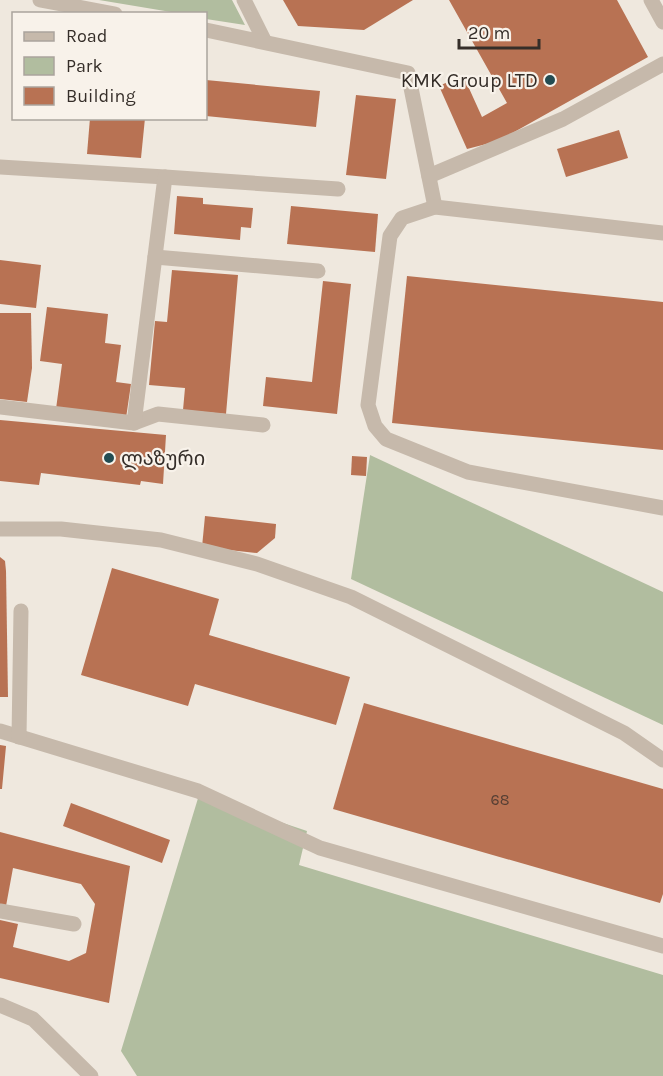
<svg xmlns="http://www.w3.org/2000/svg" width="663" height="1076" font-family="Karla,'Noto Sans Georgian',sans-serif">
<rect width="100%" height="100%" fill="#efe8de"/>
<!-- green -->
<g fill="#b1bd9f">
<polygon points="99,0 232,0 245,25 206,19 206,14 177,13"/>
<polygon points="370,455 663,592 663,725 351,579"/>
<polygon points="199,795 307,831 299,865 663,975 663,1076 137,1076 121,1051"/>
</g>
<!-- building -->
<g fill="#b87253">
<polygon points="283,0 413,0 364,30 298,26"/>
<polygon points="449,0 617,0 648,57 498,141 467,149 439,86 463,75 482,117 507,103"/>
<polygon points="206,80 320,91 316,127 206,116"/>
<polygon points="356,95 396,99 386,179 346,175"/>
<polygon points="90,118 145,118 141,158 87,154"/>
<polygon points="619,130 628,158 566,177 557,149"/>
<polygon points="177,196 203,198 203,204 253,208 251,228 241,227 240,240 174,234"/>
<polygon points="291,206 378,214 375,252 287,244"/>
<polygon points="0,260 41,265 36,308 0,304"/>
<polygon points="172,270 238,275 226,414 183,410 185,388 149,385 155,321 167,322"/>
<polygon points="407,276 663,302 663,450 392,423"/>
<polygon points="323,281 351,284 337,414 263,406 266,377 312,382"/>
<polygon points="47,307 108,314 105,343 121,345 116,382 131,384 126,418 56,409 62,364 40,361"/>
<polygon points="0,313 31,313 32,368 27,402 0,399"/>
<polygon points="0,420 166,435 163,484 141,481 140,485 41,473 39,485 0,481"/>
<polygon points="352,456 367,457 366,476 351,475"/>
<polygon points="205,516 276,524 275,538 257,553 202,547"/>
<polygon points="0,557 5,561 6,571 8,697 0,697"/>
<polygon points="112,568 219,599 209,635 350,677 336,725 195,684 188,706 81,675"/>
<polygon points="364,703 663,789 663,894 660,903 333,809"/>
<polygon points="0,745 6,746 2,789 0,789"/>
<polygon points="71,803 170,840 162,863 63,826"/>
<polygon points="0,832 130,866 109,1003 0,978 0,920 18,924 13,947 69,961 86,953 95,904 81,884 13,868 6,906 0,905"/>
</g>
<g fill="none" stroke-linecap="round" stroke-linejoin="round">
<!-- minor -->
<g stroke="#c6b9ab" stroke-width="15">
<polyline points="40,0 115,14"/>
<polyline points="244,0 264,40"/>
<polyline points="651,0 663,22"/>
<polyline points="206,30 408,73 435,207"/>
<polyline points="0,167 165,177"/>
<polyline points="429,176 563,119 663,64"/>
<polyline points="663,233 435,207 402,218 390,236 368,405 375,426 386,439 468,472 663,508"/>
<polyline points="155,257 318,271"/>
<polyline points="0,407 134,423 158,414 263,425"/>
<polyline points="134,423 165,177 338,189"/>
<polyline points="0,529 61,529 161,540 257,564 351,597 624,733 663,760"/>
<polyline points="0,731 198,791 320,848 663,946"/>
<polyline points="19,737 21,611"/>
<polyline points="0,911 74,924"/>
<polyline points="0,1005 33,1019 91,1076"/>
</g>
</g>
<!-- markers -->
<g fill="#234c52" stroke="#f8f2ea" stroke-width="2">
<circle cx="550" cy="80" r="6"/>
<circle cx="109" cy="458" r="6"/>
</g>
<g text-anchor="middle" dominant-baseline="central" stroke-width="4.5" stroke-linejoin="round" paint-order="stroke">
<!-- number labels -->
<g font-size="16" fill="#563f34">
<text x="500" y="799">68</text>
</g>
<!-- poi labels -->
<g font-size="20" fill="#352e29" stroke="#f8f2ea" text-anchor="end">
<text x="538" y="80">KMK Group LTD</text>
<text x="121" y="458" text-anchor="start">ლაზური</text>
</g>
</g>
<!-- legend -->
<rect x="12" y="12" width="195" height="108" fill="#f8f2ea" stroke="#aaa49d" stroke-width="1.5"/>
<rect x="24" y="32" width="30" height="9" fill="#c6b9ab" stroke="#aaa49d" stroke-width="1.5"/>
<text x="66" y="42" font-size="18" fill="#352e29">Road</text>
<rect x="24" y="57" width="30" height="18" fill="#b1bd9f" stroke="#aaa49d" stroke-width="1.5"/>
<text x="66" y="72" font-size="18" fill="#352e29">Park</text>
<rect x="24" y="87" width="30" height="18" fill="#b87253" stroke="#aaa49d" stroke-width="1.5"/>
<text x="66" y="102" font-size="18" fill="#352e29">Building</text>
<!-- scale -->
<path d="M459 39v9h80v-9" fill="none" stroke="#352e29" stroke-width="3"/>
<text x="468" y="39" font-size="18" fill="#352e29" stroke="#f8f2ea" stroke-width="4.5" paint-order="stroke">20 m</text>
</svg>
